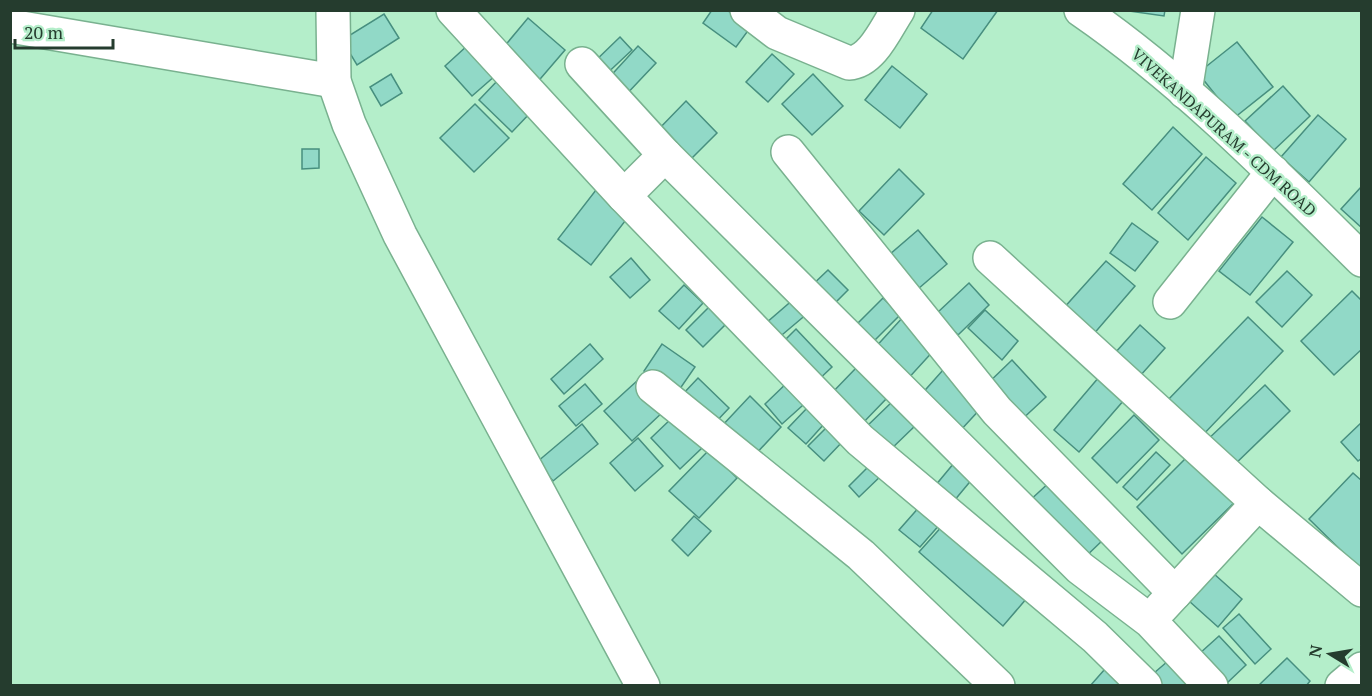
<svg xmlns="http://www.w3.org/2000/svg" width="1372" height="696" font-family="'PT Serif',serif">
<rect width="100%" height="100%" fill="#b4eeca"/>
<!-- building -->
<g fill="#91d9c7" stroke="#478f7f" stroke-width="1.5">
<polygon points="712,10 727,10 750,28 736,47 703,23"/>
<polygon points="933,10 998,10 963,59 921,28"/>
<polygon points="1122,10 1165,10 1164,16"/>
<polygon points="384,14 399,38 357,65 342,40"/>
<polygon points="528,18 565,50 535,85 498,54"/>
<polygon points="620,37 632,50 601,79 589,67"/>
<polygon points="1237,42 1273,87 1234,118 1198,73"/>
<polygon points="468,45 496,75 472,96 445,66"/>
<polygon points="638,46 656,63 622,99 605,82"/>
<polygon points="772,54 794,74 768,102 746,82"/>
<polygon points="892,66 927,94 900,128 865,100"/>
<polygon points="391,74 402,93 381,106 370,87"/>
<polygon points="813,74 843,106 812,135 782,104"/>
<polygon points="499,79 532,111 512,132 479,100"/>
<polygon points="1283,86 1310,116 1273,151 1245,121"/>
<polygon points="686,101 717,133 686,164 655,133"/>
<polygon points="475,104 509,138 474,172 440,138"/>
<polygon points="1318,115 1346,139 1309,182 1281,157"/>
<polygon points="1173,127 1202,154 1152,210 1123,184"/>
<polygon points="302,149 319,149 319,168 302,169"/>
<polygon points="1206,157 1236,183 1188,240 1158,213"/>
<polygon points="899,169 924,194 884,235 859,211"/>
<polygon points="1362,186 1362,228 1341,209"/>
<polygon points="596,190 629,216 591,265 558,239"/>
<polygon points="1262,217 1293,242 1250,295 1219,271"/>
<polygon points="1132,223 1158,242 1135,271 1110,253"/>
<polygon points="918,230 947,264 911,295 882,261"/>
<polygon points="631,258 650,280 630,298 610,277"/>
<polygon points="1106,261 1135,286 1092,336 1062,310"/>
<polygon points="828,270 848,290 826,312 805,292"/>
<polygon points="1287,271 1312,295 1282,327 1256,302"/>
<polygon points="969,283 989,305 958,335 937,313"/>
<polygon points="684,285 703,303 679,329 659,311"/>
<polygon points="1352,291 1362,301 1362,349 1334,375 1301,341"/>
<polygon points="795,298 808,313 770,345 758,330"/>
<polygon points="883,298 900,315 868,347 851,330"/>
<polygon points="709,307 726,324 703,347 686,330"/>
<polygon points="985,310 1018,341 1002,360 968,328"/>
<polygon points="904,316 936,348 905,382 872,351"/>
<polygon points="1248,317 1283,351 1200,438 1165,403"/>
<polygon points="1140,325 1165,348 1140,376 1115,353"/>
<polygon points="796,329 832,367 813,385 778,347"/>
<polygon points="590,344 603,359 564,394 551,379"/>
<polygon points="662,344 695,367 677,393 644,371"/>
<polygon points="1012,360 1046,397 1017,424 983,388"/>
<polygon points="856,368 887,398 860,426 829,396"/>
<polygon points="943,370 983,406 959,432 919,397"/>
<polygon points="1105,370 1131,392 1079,452 1054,430"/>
<polygon points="793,377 812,397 782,424 765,404"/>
<polygon points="698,378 729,408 713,425 682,395"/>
<polygon points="638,380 665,410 632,441 604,411"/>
<polygon points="585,384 602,404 576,426 559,406"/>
<polygon points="1265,385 1290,411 1229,470 1204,443"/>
<polygon points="750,396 781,427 752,458 720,428"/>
<polygon points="894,400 917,424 887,453 864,429"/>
<polygon points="808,407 825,423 806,444 788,428"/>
<polygon points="1134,415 1159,440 1117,483 1092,458"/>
<polygon points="673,417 702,448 680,469 651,438"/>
<polygon points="1362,422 1362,458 1358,461 1341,442"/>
<polygon points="582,424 598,444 553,481 537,462"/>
<polygon points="830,424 845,439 824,461 808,446"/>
<polygon points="638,438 663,466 635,491 610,463"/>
<polygon points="709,450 737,478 699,518 669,491"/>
<polygon points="1156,452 1170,465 1137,500 1123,487"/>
<polygon points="1192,452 1238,499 1182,554 1137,507"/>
<polygon points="959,457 978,472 949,507 930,492"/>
<polygon points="875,460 886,471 859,497 849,486"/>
<polygon points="1353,473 1362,481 1362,571 1309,519"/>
<polygon points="1052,480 1105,538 1081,561 1027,503"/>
<polygon points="921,505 941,523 920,547 899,530"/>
<polygon points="694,516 711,531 688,556 672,540"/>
<polygon points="944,524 1027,598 1003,626 919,552"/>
<polygon points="1213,573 1242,599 1218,627 1189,601"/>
<polygon points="1239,614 1271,649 1255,664 1223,628"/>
<polygon points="1219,636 1246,665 1226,684 1199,654"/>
<polygon points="1175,655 1200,686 1152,686 1147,679"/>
<polygon points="1287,658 1310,681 1306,686 1258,686"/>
<polygon points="1112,661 1138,686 1090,686"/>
</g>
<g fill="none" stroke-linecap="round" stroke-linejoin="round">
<defs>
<g id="minor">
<polyline points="333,10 334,81 349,124 400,235 643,686"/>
<polyline points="453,10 624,196 860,440 1095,637 1145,686"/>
<path d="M747 10 777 33 849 63C872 62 886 28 898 10"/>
<path d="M1081 10C1184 81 1273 172 1362 260"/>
<polyline points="10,26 334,81"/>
<polyline points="582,64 665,155 1080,568 1150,621 1211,686"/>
<polyline points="1185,92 1198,10"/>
<polyline points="788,152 997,411 1175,593"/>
<polyline points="624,196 665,155"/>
<polyline points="990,258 1258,503 1362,590"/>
<polyline points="1170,302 1273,172"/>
<polyline points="653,387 861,555 998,686"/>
<polyline points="1161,608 1258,503"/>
<polyline points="1342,686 1362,669"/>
</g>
</defs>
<!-- minor casing -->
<use href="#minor" stroke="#79b18f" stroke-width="36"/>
<!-- minor -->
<use href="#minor" stroke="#fff" stroke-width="33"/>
</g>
<g text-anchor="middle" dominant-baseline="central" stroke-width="5" stroke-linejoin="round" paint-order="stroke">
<!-- street labels -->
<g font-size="16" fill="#253c2e" stroke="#b4eeca">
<text transform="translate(1224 132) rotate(42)">VIVEKANDAPURAM - CDM ROAD</text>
</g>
</g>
<!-- border -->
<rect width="1372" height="696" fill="none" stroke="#253c2e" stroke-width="24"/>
<!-- north arrow -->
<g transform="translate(1330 654) rotate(281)" stroke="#b4eeca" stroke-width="4.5" paint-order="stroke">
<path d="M0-4.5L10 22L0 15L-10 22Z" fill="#253c2e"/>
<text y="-9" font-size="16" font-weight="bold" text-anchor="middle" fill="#253c2e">N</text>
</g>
<!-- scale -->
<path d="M15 39v9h98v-9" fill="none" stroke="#253c2e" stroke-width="3"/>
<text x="24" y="39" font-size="18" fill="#253c2e" stroke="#b4eeca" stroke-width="4.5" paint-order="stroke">20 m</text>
</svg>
